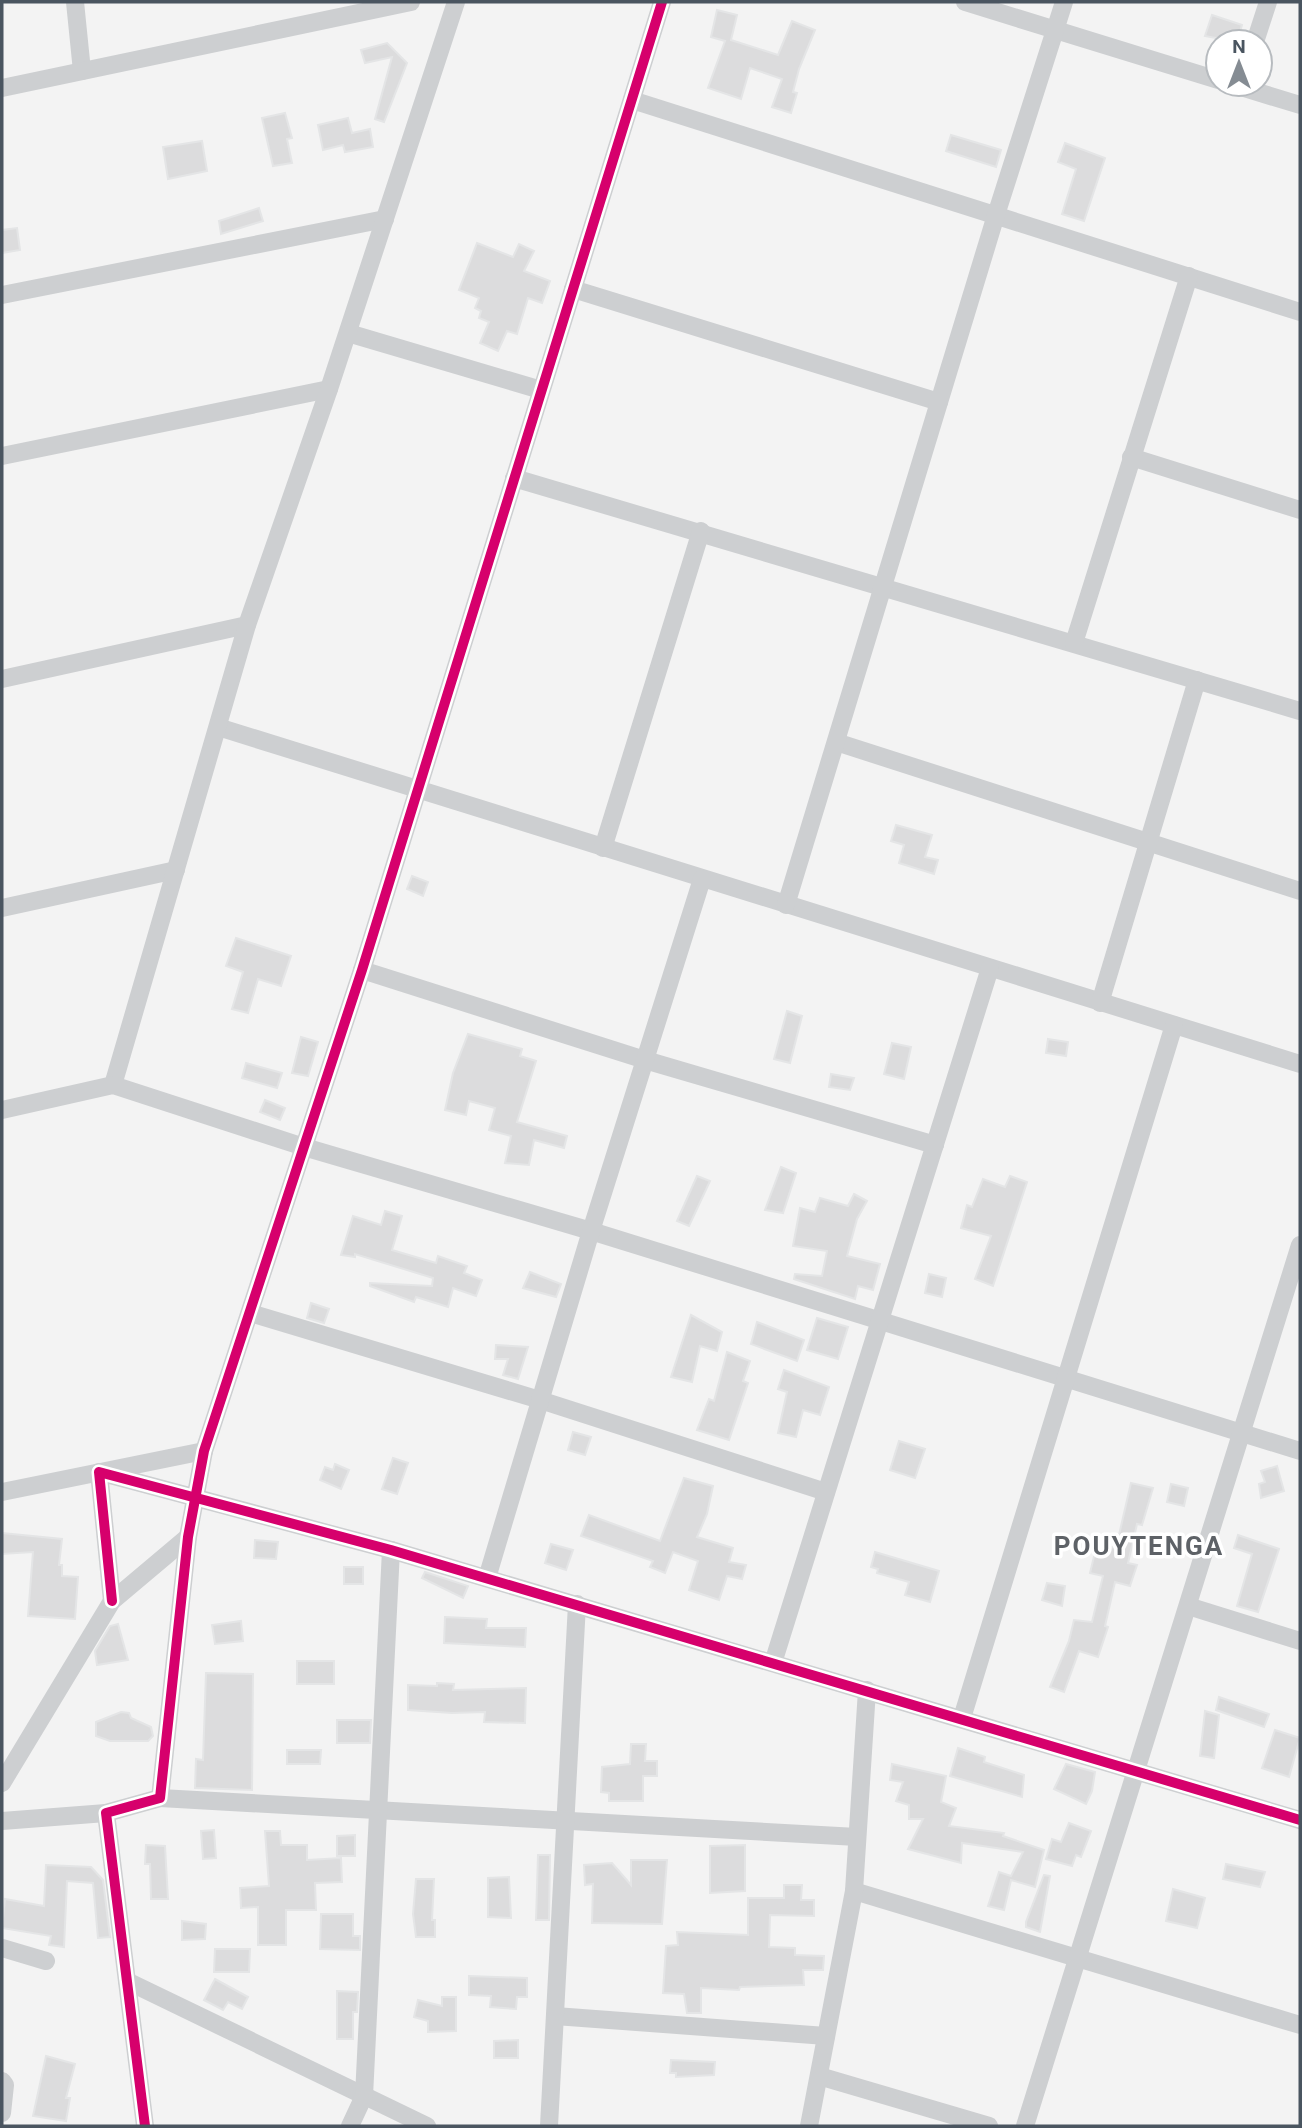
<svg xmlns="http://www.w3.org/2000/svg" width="1302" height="2128" font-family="Roboto,sans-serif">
<rect width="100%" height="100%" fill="#f3f3f3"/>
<!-- building -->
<g fill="#dcdcdd" stroke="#e4e5e6" stroke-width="2">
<polygon points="717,10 737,15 731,40 778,55 792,21 815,30 799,69 793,92 797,93 791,113 772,107 782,79 750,68 741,99 708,88 725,41 711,37"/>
<polygon points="1212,15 1242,25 1237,42 1205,36"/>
<polygon points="387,43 407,63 384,122 375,119 392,57 365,63 361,50"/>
<polygon points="285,113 292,138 287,139 292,163 273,166 262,118"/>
<polygon points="348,118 352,133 370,129 373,147 345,152 343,145 323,150 318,125"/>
<polygon points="951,135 1001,150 996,167 946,151"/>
<polygon points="202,141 207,171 168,179 163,147"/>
<polygon points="1065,143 1105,158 1084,221 1062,214 1076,169 1058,162"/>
<polygon points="259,208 263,221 221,234 219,221"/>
<polygon points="17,228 20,250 2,253 2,230"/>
<polygon points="477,243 513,257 519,244 534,251 524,271 550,281 542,303 528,298 517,334 507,331 498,351 480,343 489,322 479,318 481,311 475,308 479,298 459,290"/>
<polygon points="896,825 932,835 925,857 938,860 934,874 899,863 904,845 891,841"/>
<polygon points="412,876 428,882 423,896 407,889"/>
<polygon points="236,938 291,956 281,986 258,979 248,1013 232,1009 243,972 226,966"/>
<polygon points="787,1011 802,1016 790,1063 774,1059"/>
<polygon points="468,1034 522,1049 520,1056 536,1061 517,1122 567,1136 564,1148 534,1140 529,1165 505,1163 511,1136 489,1130 495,1108 469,1101 466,1115 445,1110 453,1073"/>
<polygon points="301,1037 318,1042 308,1076 292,1073"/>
<polygon points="1048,1039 1068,1042 1066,1056 1046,1053"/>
<polygon points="892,1043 911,1047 904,1079 884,1074"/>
<polygon points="246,1063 282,1073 277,1088 242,1078"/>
<polygon points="831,1074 854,1078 850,1090 829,1087"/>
<polygon points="265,1100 285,1108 280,1120 260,1112"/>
<polygon points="781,1167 796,1173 783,1213 765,1210"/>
<polygon points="697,1176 710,1181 689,1226 677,1221"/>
<polygon points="1010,1176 1027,1182 993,1286 975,1279 991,1236 961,1228 967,1205 972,1207 983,1179 1005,1187"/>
<polygon points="854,1194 867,1201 857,1219 847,1256 880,1264 873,1290 858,1286 855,1299 794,1279 795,1274 822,1276 827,1251 793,1246 800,1208 815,1212 820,1198 848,1206"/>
<polygon points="385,1211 402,1216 392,1250 436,1263 438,1256 467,1266 464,1273 482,1280 476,1296 453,1288 448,1307 416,1297 414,1302 370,1286 370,1283 432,1286 433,1278 355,1254 355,1257 341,1255 353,1216 381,1225"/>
<polygon points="530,1272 561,1284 556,1297 523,1288"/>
<polygon points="929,1274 946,1278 942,1297 925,1293"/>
<polygon points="311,1303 329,1309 324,1323 307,1318"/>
<polygon points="691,1315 722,1332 717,1351 700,1346 692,1382 671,1377"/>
<polygon points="817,1318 848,1327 838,1359 807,1350"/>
<polygon points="757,1322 804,1340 797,1361 751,1344"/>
<polygon points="496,1345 528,1347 518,1379 503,1375 508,1359 495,1359"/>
<polygon points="727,1352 750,1361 743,1381 748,1383 729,1440 697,1430 709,1399 714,1401"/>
<polygon points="784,1370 829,1387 820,1415 803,1410 796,1437 778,1433 787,1392 778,1389"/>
<polygon points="573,1432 591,1437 585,1455 568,1450"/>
<polygon points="899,1441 925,1449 915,1478 890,1470"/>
<polygon points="393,1458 408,1463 397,1494 382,1489"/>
<polygon points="335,1464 349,1470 341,1489 320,1480 325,1467 333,1470"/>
<polygon points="1277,1466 1284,1491 1261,1498 1259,1484 1265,1482 1261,1471"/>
<polygon points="684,1478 713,1486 707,1514 697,1537 733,1548 729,1562 746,1565 742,1579 727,1576 719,1600 689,1590 698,1561 673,1552 665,1573 650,1567 653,1561 581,1536 589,1515 660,1541"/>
<polygon points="1131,1483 1153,1488 1142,1525 1137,1524 1128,1563 1137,1565 1130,1586 1115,1582 1105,1626 1108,1627 1098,1657 1079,1651 1064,1692 1050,1687 1069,1641 1074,1620 1092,1622 1103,1576 1090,1573 1097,1544 1116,1548"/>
<polygon points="1171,1484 1188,1488 1184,1506 1167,1502"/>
<polygon points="2,1533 62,1539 59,1565 62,1565 62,1576 78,1577 75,1619 28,1616 33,1552 2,1554"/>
<polygon points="1238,1535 1279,1549 1258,1612 1237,1606 1252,1554 1234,1548"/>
<polygon points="255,1540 278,1542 276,1559 254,1558"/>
<polygon points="551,1544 573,1550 566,1570 545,1563"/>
<polygon points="875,1552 939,1571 930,1602 905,1595 909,1582 877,1573 878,1569 871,1567"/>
<rect x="344" y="1567" width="19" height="17"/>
<polygon points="425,1572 468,1586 463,1598 422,1578"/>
<polygon points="1047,1583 1065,1586 1062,1606 1042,1600"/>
<polygon points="445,1617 487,1619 486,1628 526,1628 525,1647 444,1643"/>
<polygon points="241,1621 243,1641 215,1644 212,1625"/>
<polygon points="118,1624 128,1660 97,1665 95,1651 110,1626"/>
<rect x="297" y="1661" width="37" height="23"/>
<polygon points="206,1673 253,1674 252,1790 195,1788 196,1759 203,1760"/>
<polygon points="437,1683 454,1684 453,1690 526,1688 525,1723 484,1722 485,1712 452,1713 408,1710 408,1685 437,1686"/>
<polygon points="1219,1697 1269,1714 1264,1727 1216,1710"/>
<polygon points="1205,1711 1219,1715 1214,1758 1200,1756"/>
<polygon points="121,1712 129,1713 131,1718 151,1727 153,1736 148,1741 110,1741 96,1736 96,1722"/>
<polygon points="337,1720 371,1720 370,1743 337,1743"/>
<polygon points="1275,1730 1300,1738 1289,1777 1262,1768"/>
<polygon points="631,1744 646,1744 645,1761 657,1761 657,1776 643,1776 643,1801 609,1801 609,1793 601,1792 602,1767 630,1764"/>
<polygon points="958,1748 985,1757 984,1762 1024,1775 1022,1797 950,1776"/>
<polygon points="287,1750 321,1750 320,1764 287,1764"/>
<polygon points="892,1764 946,1776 941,1802 956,1808 949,1826 1004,1833 1003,1836 1044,1850 1035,1887 1011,1880 1004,1910 988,1906 999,1872 1011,1876 1023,1852 962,1843 961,1863 908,1849 923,1819 909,1819 909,1805 896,1801 903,1782 890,1780"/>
<polygon points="1066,1764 1095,1772 1092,1791 1086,1804 1054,1789"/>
<polygon points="1069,1823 1091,1831 1081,1857 1076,1855 1072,1866 1046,1859 1052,1839 1061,1842"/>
<polygon points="214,1830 216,1858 203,1859 201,1831"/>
<polygon points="265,1831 280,1831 281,1845 307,1845 307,1860 341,1858 342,1882 315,1883 316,1910 286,1910 286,1945 258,1945 258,1907 241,1908 240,1888 269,1886"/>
<polygon points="355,1835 355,1856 337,1856 337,1836"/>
<polygon points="146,1845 165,1846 168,1899 151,1899 150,1864 145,1864"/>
<polygon points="745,1845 745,1891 710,1893 710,1846"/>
<polygon points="538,1855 550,1855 549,1920 536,1920"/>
<polygon points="631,1860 667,1860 662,1924 592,1923 593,1884 585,1885 584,1865 612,1863 631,1885"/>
<polygon points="1226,1864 1265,1872 1260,1887 1223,1879"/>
<polygon points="46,1865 91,1867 103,1880 110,1937 98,1938 93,1883 67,1881 64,1947 49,1945 51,1936 2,1928 5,1899 44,1906"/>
<polygon points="1044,1875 1050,1876 1040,1932 1026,1927 1026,1922"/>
<polygon points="509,1877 511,1918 488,1917 488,1878"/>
<polygon points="416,1879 434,1879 432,1920 435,1920 435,1937 416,1937 413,1914"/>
<polygon points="784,1885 802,1885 801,1900 814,1900 814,1916 770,1915 769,1947 795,1948 795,1955 824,1956 823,1970 803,1970 804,1985 740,1987 739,1990 701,1988 701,2013 687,2013 684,1994 663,1993 666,1946 678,1945 677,1932 748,1935 748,1898 784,1898"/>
<polygon points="1173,1889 1205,1898 1197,1928 1166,1921"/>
<polygon points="321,1914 353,1914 353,1936 360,1936 360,1950 320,1949"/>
<polygon points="182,1921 206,1924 205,1939 182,1940"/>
<polygon points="215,1949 250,1949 249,1972 214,1972"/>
<polygon points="469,1976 527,1978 527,1997 517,1997 516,2009 490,2007 491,1996 469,1995"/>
<polygon points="215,1979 248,1997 242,2009 228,2002 223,2010 204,2000"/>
<polygon points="337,1991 358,1992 357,2012 353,2012 353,2039 337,2039"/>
<polygon points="442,1997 456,1997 456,2031 428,2032 428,2021 414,2017 418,2000 442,2006"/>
<polygon points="518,2040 518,2058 494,2058 494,2041"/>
<polygon points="46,2056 75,2064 66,2098 70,2098 66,2121 33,2116"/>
<polygon points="671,2060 715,2062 714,2075 676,2077 676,2073 670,2073"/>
</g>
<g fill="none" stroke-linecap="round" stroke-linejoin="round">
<!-- minor -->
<g stroke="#cdcfd1" stroke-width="18">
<polyline points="75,2 82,71"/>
<polyline points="965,2 1218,80"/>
<polyline points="1255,42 1268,2"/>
<polyline points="1231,84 1300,105"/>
<polyline points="2,88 411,2"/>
<polyline points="632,100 1300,312"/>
<polyline points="573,289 939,402"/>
<polyline points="2,295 385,219"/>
<polyline points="348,333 541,390"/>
<polyline points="2,456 329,389"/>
<polyline points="1131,457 1300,510"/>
<polyline points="514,478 1300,711"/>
<polyline points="1074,643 1189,276"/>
<polyline points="2,679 247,625"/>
<polyline points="218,727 1300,1064"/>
<polyline points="836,742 1300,891"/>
<polyline points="603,848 701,531"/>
<polyline points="786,905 996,215 1064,2"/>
<polyline points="2,908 176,870"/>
<polyline points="362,970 645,1060 935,1145"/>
<polyline points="1100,1003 1197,680"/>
<polyline points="113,1085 247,625 329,389 456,2"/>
<polyline points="2,1110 113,1085 304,1147 591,1231 1300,1451"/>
<polyline points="250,1313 540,1400 826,1492"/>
<polyline points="2,1492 204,1451"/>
<polyline points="487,1578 591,1231 702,879"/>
<polyline points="112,1601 99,1472 391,1550 1300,1820"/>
<polyline points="1188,1606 1300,1641"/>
<polyline points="773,1663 990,968"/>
<polyline points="962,1718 1174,1025"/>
<polyline points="2,1783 112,1601 188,1537"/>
<polyline points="160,1798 857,1837"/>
<polyline points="2,1821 106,1813"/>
<polyline points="854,1891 1300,2025"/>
<polyline points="2,1948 46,1961"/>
<polyline points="127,1981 427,2126"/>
<polyline points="555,2016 826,2036"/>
<polyline points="819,2076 989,2126"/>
<polyline points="2,2081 5,2085 2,2113"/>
<polyline points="145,2126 106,1813 160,1798 188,1537 204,1451 362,970 662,2"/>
<polyline points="350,2126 364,2096 391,1550"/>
<polyline points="549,2126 577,1604"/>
<polyline points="809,2126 854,1891 867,1690"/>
<polyline points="1025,2126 1300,1245"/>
</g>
<defs>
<g id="cycleway">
<polyline points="112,1601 99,1472 391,1550 1300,1820"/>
<polyline points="145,2126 106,1813 160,1798 188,1537 204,1451 362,970 662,2"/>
</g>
</defs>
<!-- cycleway casing -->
<use href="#cycleway" stroke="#fff" stroke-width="15"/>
<!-- cycleway -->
<use href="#cycleway" stroke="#d6006c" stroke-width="10"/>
</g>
<g text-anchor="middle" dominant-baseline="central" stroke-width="7" stroke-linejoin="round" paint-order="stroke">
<!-- district labels -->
<g font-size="26" font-weight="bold" letter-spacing="2" fill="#5e6267" stroke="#fff">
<text x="1139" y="1546">POUYTENGA</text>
</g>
</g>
<!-- border -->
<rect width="1302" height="2128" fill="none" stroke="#4a5560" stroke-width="7"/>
<!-- north arrow -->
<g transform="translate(1239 63)"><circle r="33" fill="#ffffff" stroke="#b7bbbf" stroke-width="2"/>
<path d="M0-5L12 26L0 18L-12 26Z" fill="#858c93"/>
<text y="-10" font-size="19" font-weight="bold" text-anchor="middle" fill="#4a5560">N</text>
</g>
</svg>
